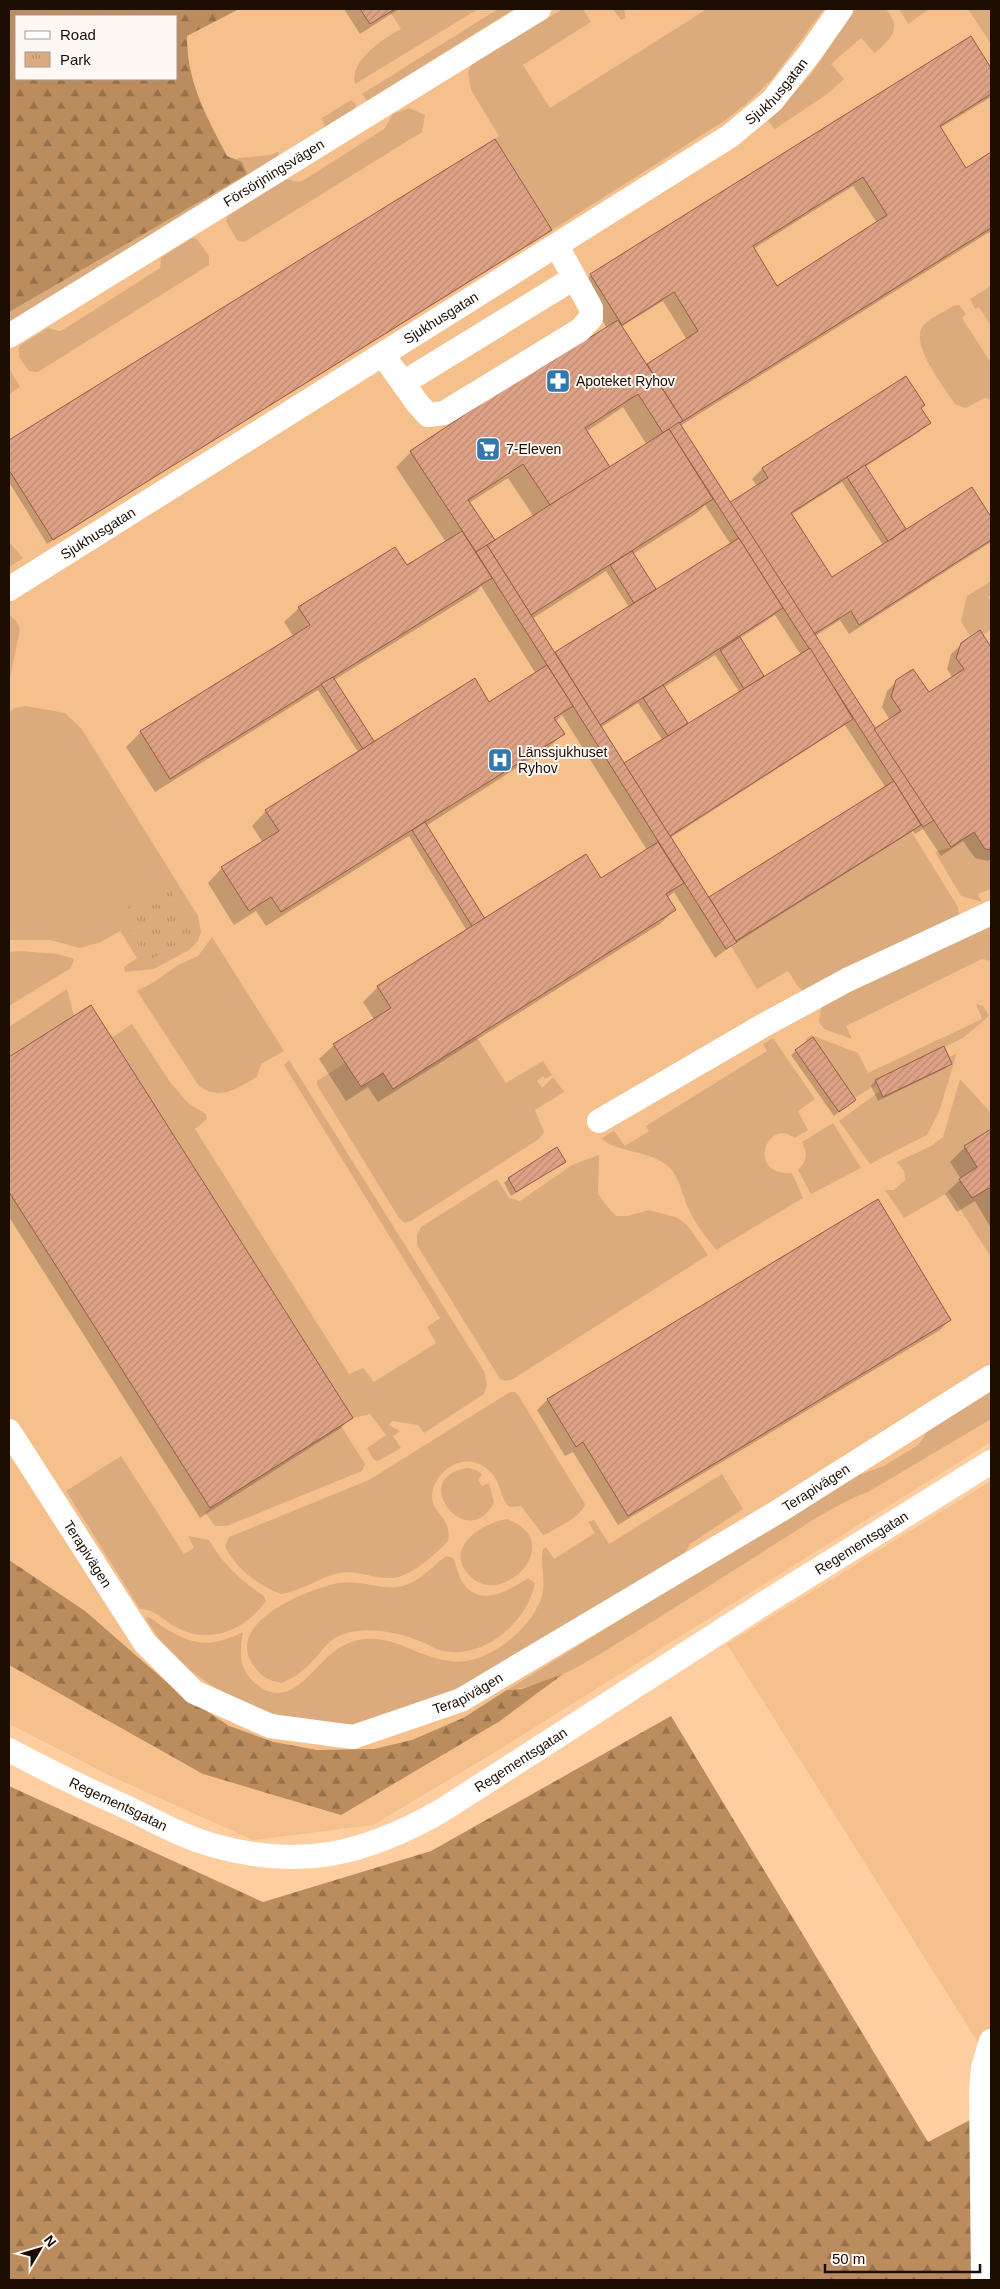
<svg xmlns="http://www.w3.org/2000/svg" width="1000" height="2289" font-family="Helvetica,sans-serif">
<defs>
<pattern id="forest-firs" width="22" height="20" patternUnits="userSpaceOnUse" patternTransform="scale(1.25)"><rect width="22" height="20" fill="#bb8c5e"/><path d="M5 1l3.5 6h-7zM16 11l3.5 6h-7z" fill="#97714b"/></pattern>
<pattern id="park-tufts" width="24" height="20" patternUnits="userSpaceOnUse" patternTransform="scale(1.25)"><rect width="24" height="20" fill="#dbab7e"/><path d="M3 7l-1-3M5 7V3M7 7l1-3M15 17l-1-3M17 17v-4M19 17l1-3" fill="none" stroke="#bc926b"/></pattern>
<pattern id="building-hatch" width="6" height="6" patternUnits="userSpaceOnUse" patternTransform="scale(1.25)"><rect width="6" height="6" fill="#dda186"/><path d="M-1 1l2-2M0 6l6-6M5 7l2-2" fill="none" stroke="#bd8972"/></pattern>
</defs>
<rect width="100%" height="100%" fill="#fecea0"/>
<!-- built -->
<g fill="#f6c08d" fill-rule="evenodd">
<path d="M9 9H991V1442L492 1754 373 1825 253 1840 117 1779 9 1724ZM16 16H176V79H16Z"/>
<polygon points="991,1481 991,2058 989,2060 727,1644"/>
</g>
<!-- grass -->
<g fill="#dbab7e">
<path d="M395 9H478L355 84C349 61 384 38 401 29L390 12Z"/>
<polygon points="498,9 514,9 367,101 362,94"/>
<polygon points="563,9 583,9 591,22 523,65 550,108 707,9 824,9 773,78 746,104 724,121 552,230 495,139 499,136 471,90 468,72 473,62"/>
<polygon points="613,9 624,9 626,18 621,20"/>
<path d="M855 9H886C903 29 891 38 875 53L861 38 831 64 844 79 826 95 775 129 768 121 812 73Z"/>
<polygon points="899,9 929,9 908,24"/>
<polygon points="968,9 991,9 991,44"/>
<polygon points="351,100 356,104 355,108 325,127 322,118"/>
<polygon points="409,108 425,115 422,132 246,241 243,242 237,240 226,221 228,216 286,179 298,182 304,180 384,129 393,114"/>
<polygon points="277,152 279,153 278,156 9,323 9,307 227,164 239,158 271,155"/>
<polygon points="192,238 197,239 209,256 209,265 41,370 37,372 29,371 19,357 19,347 22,344 48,328 60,331 66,328 160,268 161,258"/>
<polygon points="991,286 991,326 979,307 975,309 970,299"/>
<path d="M959 305 966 314 962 318 991 363V400L985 398 966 408 956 405C946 389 907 342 924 325 931 317 944 312 953 306Z"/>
<polygon points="9,368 20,387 9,394"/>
<polygon points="9,542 23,558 9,567"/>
<polygon points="991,581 991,595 988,597 991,602 991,630 983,635 980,630 970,636 961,621 967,596"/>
<polygon points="9,614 17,622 20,630 9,682"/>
<polygon points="26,706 65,713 81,728 198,916 201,932 198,941 189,950 154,969 125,972 124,967 137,958 120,931 101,942 80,948 50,940 9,940 9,712 15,708"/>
<polygon points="911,831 958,907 960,920 804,992 797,985 788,971 757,989 731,946 737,942 736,941"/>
<polygon points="974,832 985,849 991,850 991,889 978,894 982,902 961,896 935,852 951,847"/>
<polygon points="991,920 991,961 982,959 846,1026 852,1039 824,1029 819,1022 821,1008 826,1002"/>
<path d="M212 937 284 1051 261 1064 257 1077C235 1089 222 1101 199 1086L137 991 154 982 178 965 198 956Z"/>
<polygon points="20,951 58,954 74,959 71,968 9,1006 9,952"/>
<polygon points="67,989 74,1016 9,1057 9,1027"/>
<polygon points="976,1004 983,1006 989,1016 963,1038 875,1080 877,1084 855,1098 813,1038 806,1042 806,1039 811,1035 858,1053 868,1073 982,1019"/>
<polygon points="132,1024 170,1082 188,1103 206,1114 207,1119 195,1129 349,1374 363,1368 374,1382 436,1343 427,1327 440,1318 284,1065 289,1060 484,1371 487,1385 484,1394 424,1433 418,1425 392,1421 389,1425 400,1431 393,1436 401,1448 378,1461 374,1460 367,1448 386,1435 370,1414 353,1418 111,1038"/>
<polygon points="476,1036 506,1083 543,1061 552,1075 545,1079 543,1076 537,1081 542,1088 553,1077 564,1092 535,1110 544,1132 539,1139 411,1221 405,1223 399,1218 317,1085 317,1081 345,1063 360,1087 383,1073 393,1089"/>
<path d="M773 1038 815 1099 798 1111 808 1130 795 1138C767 1116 745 1176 792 1173L803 1198 716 1250C707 1238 697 1226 690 1212 682 1197 681 1179 669 1167 651 1150 612 1152 602 1138L614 1131 625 1146 649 1131 646 1126 767 1051 763 1044Z"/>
<polygon points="957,1053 939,1112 927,1135 870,1164 839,1121 880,1091 883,1097 952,1064 949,1057"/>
<polygon points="960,1079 991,1113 991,1129 964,1146 977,1167 959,1179 972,1198 989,1188 991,1190 991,1257 949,1192 904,1218 885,1190 894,1190 905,1180 904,1171 897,1162 931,1146 943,1137"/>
<path d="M833 1123 861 1168 811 1194 798 1170C807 1161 808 1154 802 1142Z"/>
<polygon points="599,1155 598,1194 611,1211 617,1216 627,1216 649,1210 678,1218 688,1226 708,1255 513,1379 505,1381 500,1379 417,1245 417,1235 421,1227 497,1179 509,1198 520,1201 572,1165"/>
<path d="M991 1387V1419L868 1492C833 1505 801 1528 769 1548 723 1577 677 1606 631 1635 594 1657 551 1688 507 1690L845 1480 884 1466 918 1445 934 1423Z"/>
<path d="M510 1392H515L518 1395 585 1504C581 1518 558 1526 547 1534L543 1535 521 1506 510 1507C498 1499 504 1477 481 1465 460 1453 433 1473 432 1496 432 1514 452 1517 448 1541 436 1554 410 1578 391 1578 371 1579 357 1568 335 1574 316 1580 300 1591 281 1594 260 1587 234 1567 225 1546L229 1537 369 1480Z"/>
<polygon points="341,1426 365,1464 362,1471 227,1526 215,1526 205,1512 210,1508"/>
<path d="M121 1456 184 1554 194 1548 188 1536 209 1540C223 1564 241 1581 264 1596L266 1601C244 1631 208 1646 174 1626 160 1618 157 1610 140 1609L66 1491Z"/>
<path d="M467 1468 476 1470 482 1474 478 1480 482 1486 489 1483 494 1502C469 1555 406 1478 467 1468Z"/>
<path d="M722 1474 743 1509 690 1544 685 1552 440 1703 354 1725 288 1719 238 1700 209 1684 189 1669 160 1640 146 1619 147 1617C154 1619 157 1623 163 1627 194 1646 210 1648 243 1632 240 1650 238 1667 253 1681 290 1716 313 1664 339 1648 346 1643 358 1639 367 1639 391 1637 411 1651 432 1657 443 1660 454 1663 466 1661 498 1656 537 1623 543 1591 545 1577 540 1563 543 1549L546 1547 554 1559 595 1533 588 1522 594 1520 609 1544Z"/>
<path d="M507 1519C567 1541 505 1607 472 1578 441 1551 480 1523 507 1519Z"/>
<path d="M446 1556 453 1558C458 1568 458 1579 466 1587 484 1606 511 1589 528 1578L535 1583C527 1624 481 1662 439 1650 433 1648 427 1644 422 1642 401 1633 373 1627 351 1632 328 1637 325 1649 310 1664 302 1672 293 1678 282 1683 267 1681 260 1676 252 1663 226 1621 309 1589 338 1583 360 1579 382 1591 403 1586 419 1582 433 1566 446 1556Z"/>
</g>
<!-- forest -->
<g fill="url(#forest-firs)" fill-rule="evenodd">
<path d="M9 9H239L187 36C187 83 206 115 227 156L242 162 247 174 9 312ZM16 16H176V79H16Z"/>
<polygon points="9,1560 85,1611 178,1692 229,1726 274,1742 317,1750 374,1749 412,1740 463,1718 507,1690 522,1689 563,1674 500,1721 341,1815 203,1774 9,1665"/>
<polygon points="671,1716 928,2142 991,2109 991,2280 9,2280 9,1786 263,1902 431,1851"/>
</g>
<!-- park -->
<polygon fill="url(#park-tufts)" points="166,883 196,932 148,961 119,913"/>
<!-- shadow -->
<g fill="#0003" fill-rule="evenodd">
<polygon points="344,9 399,9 360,34"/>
<path d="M971 37 991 70V97L940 128 966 170 991 154V231L680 426 730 504 757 486 752 479 762 469 906 377 920 409 929 422 919 432 865 467 905 529 901 533 972 489 991 519V542L849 634 840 620 815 636 874 730 890 720 882 707 887 691 897 681 928 694 953 678 947 669 951 654 962 644 980 632 991 649V859L988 861 975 858 963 841 941 856 923 829 915 834 913 831 731 946 715 958 674 892 667 898 674 910 660 924 378 1102 368 1087 346 1101 319 1059 334 1045 374 1019 363 1002 378 987 467 931 409 836 266 926 256 911 234 925 208 883 222 868 263 843 252 826 266 811 358 752 318 690 155 792 126 747 141 732 294 637 284 622 299 608 407 567 446 542 396 467 411 452 607 328 581 285 591 275ZM853 186 877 223 777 287 753 249ZM663 301 687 340 646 366 621 327ZM623 407 647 445 609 469 586 432ZM508 478 534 517 494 542 469 503ZM842 482 883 545 832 579 791 515ZM705 505 731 545 651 593 655 589 633 554 697 513ZM606 571 629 607 554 654 532 619ZM481 586 536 674 489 703 369 745 373 741 334 680 476 592ZM775 615 801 655 757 681 763 675 739 639ZM715 655 740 693 681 728 686 723 663 688ZM638 703 663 741 624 765 600 728ZM562 715 647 850 601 880 484 920 426 826 548 748 563 734 555 722ZM845 725 886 788 708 899 670 838Z"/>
<polygon points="495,141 550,230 545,235 47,544 9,482 9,442"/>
<polygon points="90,1007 351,1418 341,1428 200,1518 9,1217 9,1059"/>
<polygon points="943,1048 950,1063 946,1068 878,1101 871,1086 875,1081"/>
<polygon points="796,1051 855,1099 834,1116 791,1055"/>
<polygon points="991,1131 991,1228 975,1201 957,1212 945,1194 961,1179 950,1162 965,1147"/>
<polygon points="564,1162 511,1196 504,1183 508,1179"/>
<polygon points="877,1201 950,1320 940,1330 618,1525 573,1452 565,1456 537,1410 547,1400"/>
</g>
<!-- building -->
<g fill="url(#building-hatch)" stroke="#945d44" fill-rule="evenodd">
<polygon points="360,9 395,9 370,24"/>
<path d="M971 36 991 68V94L940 126 966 168 991 152V228L683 421 647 364 698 331 674 292 622 325 590 274ZM863 177 887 215 777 286 753 246Z"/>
<polygon points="495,139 552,230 53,540 9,470 9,440"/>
<polygon points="618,320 683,421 663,433 638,394 585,428 610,467 550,505 523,464 468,500 495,540 476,552 410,451 538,366 539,369"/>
<polygon points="906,376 925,405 921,408 931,423 791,513 832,577 972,487 991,517 991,540 859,625 851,611 814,634 729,503 768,478 762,468"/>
<polygon points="679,422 934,820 923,827 669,429"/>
<polygon points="669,429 713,499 531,615 487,545"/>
<polygon points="865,465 906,529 888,541 847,477"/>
<polygon points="462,531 492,578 170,779 140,731 310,625 298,607 395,547 407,565"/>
<polygon points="739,538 783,608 600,725 555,652"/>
<polygon points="487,545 737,942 726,949 476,552"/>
<polygon points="632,551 656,589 634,603 610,565"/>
<polygon points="980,630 991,647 991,850 985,849 974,832 951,847 874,729 901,711 891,697 896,680 913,669 929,692 964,669 956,658 961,643"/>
<polygon points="740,637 764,676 744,689 720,650"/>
<polygon points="810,648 853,719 670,836 624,763"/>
<polygon points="547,665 573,706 554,718 565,734 281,912 271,897 249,911 221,867 279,831 265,810 475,678 489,702"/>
<polygon points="333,677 374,741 363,749 321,684"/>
<polygon points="663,685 688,723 668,736 643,698"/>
<polygon points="894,781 921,825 736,941 709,897"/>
<polygon points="425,822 485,919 472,926 412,830"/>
<polygon points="658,842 684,883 666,894 676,910 393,1089 383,1073 361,1087 333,1044 391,1008 377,986 586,854 601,878"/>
<polygon points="91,1005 353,1418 210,1508 9,1192 9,1057"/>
<polygon points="813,1037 856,1100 839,1112 795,1050"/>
<polygon points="944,1046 952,1064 883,1097 875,1080"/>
<polygon points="991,1129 991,1190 989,1188 972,1198 959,1179 977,1167 964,1146"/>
<polygon points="557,1147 566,1162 516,1192 508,1178"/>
<polygon points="878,1199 951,1320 628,1516 583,1442 576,1447 547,1399"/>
</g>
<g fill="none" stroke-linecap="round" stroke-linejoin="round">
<!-- minor -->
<g stroke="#fff" stroke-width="24">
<path id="s1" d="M9 336 539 9"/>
<polyline points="383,355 418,404 428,415 444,413 580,330 591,318 591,308 557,246"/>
<polyline points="403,383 574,278"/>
<path id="s2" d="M9 589 730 136 772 101 810 53 841 9"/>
<polyline points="599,1121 764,1025 847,980 991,913"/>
<path id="s3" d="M9 1431 145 1643 194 1692 270 1726 353 1737 461 1700 779 1511 991 1377"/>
<path id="s4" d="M9 1750C48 1771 88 1790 128 1808 155 1821 183 1837 212 1845 299 1870 364 1855 441 1811L760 1606 991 1462"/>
<polyline points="983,2280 981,2090 983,2068 991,2041"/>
</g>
</g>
<!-- icons -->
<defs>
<symbol id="pharmacy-square" viewBox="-11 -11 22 22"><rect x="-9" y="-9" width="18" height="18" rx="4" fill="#3378ad" stroke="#fdf8f4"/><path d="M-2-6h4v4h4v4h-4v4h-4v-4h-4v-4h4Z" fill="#fff"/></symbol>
<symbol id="supermarket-square" viewBox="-11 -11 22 22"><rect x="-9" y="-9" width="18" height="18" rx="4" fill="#3378ad" stroke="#fdf8f4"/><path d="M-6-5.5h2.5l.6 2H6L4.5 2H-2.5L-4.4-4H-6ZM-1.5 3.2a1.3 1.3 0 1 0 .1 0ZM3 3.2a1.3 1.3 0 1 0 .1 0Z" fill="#fff"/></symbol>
<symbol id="hospital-square" viewBox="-11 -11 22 22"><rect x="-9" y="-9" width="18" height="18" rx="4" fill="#3378ad" stroke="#fdf8f4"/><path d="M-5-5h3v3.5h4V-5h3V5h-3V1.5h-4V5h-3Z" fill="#fff"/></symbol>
</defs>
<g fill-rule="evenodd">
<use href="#pharmacy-square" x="544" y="367" width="28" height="28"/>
<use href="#supermarket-square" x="474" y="435" width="28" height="28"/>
<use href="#hospital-square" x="486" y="746" width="28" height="28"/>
</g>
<g text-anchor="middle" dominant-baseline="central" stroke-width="4" stroke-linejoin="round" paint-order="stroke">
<!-- street labels -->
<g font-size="14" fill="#1d0c00" stroke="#fdf8f4">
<text stroke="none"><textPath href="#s2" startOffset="916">Sjukhusgatan</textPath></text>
<text stroke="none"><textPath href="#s1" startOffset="311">Försörjningsvägen</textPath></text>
<text stroke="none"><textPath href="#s2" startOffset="510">Sjukhusgatan</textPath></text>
<text stroke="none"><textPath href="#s2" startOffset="105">Sjukhusgatan</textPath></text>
<text stroke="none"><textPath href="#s3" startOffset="1016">Terapivägen</textPath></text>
<text stroke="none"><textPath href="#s4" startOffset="962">Regementsgatan</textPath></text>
<text stroke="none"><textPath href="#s3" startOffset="146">Terapivägen</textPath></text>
<text stroke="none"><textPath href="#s3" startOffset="611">Terapivägen</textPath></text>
<text stroke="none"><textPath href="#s4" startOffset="558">Regementsgatan</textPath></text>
<text stroke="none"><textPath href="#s4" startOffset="122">Regementsgatan</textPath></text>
</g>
<!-- poi labels -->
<g font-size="14" fill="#1d0c00" stroke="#fdf8f4" text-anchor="start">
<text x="576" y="381">Apoteket Ryhov</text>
<text x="506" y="449">7-Eleven</text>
<text x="518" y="752">Länssjukhuset<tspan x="518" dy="16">Ryhov</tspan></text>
</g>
</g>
<!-- border -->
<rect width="1000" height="2289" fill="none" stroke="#1d0c00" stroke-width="20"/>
<!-- legend -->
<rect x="15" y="15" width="162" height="65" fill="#fdf8f4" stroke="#a39a92"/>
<rect x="25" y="31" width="25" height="8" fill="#ffffff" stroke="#a39a92"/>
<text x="60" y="40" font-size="15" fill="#1d0c00">Road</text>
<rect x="25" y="52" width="25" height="15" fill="url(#park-tufts)" stroke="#a39a92"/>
<text x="60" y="65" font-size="15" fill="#1d0c00">Park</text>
<!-- north arrow -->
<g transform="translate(40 2249) rotate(52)" stroke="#fdf8f4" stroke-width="4" paint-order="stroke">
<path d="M0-4L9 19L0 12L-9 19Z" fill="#1d0c00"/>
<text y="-8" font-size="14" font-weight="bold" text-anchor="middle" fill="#1d0c00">N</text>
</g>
<!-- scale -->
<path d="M825 2264v8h155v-8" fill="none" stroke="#1d0c00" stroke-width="2.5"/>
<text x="832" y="2264" font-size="15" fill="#1d0c00" stroke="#fdf8f4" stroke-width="4" paint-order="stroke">50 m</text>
</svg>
